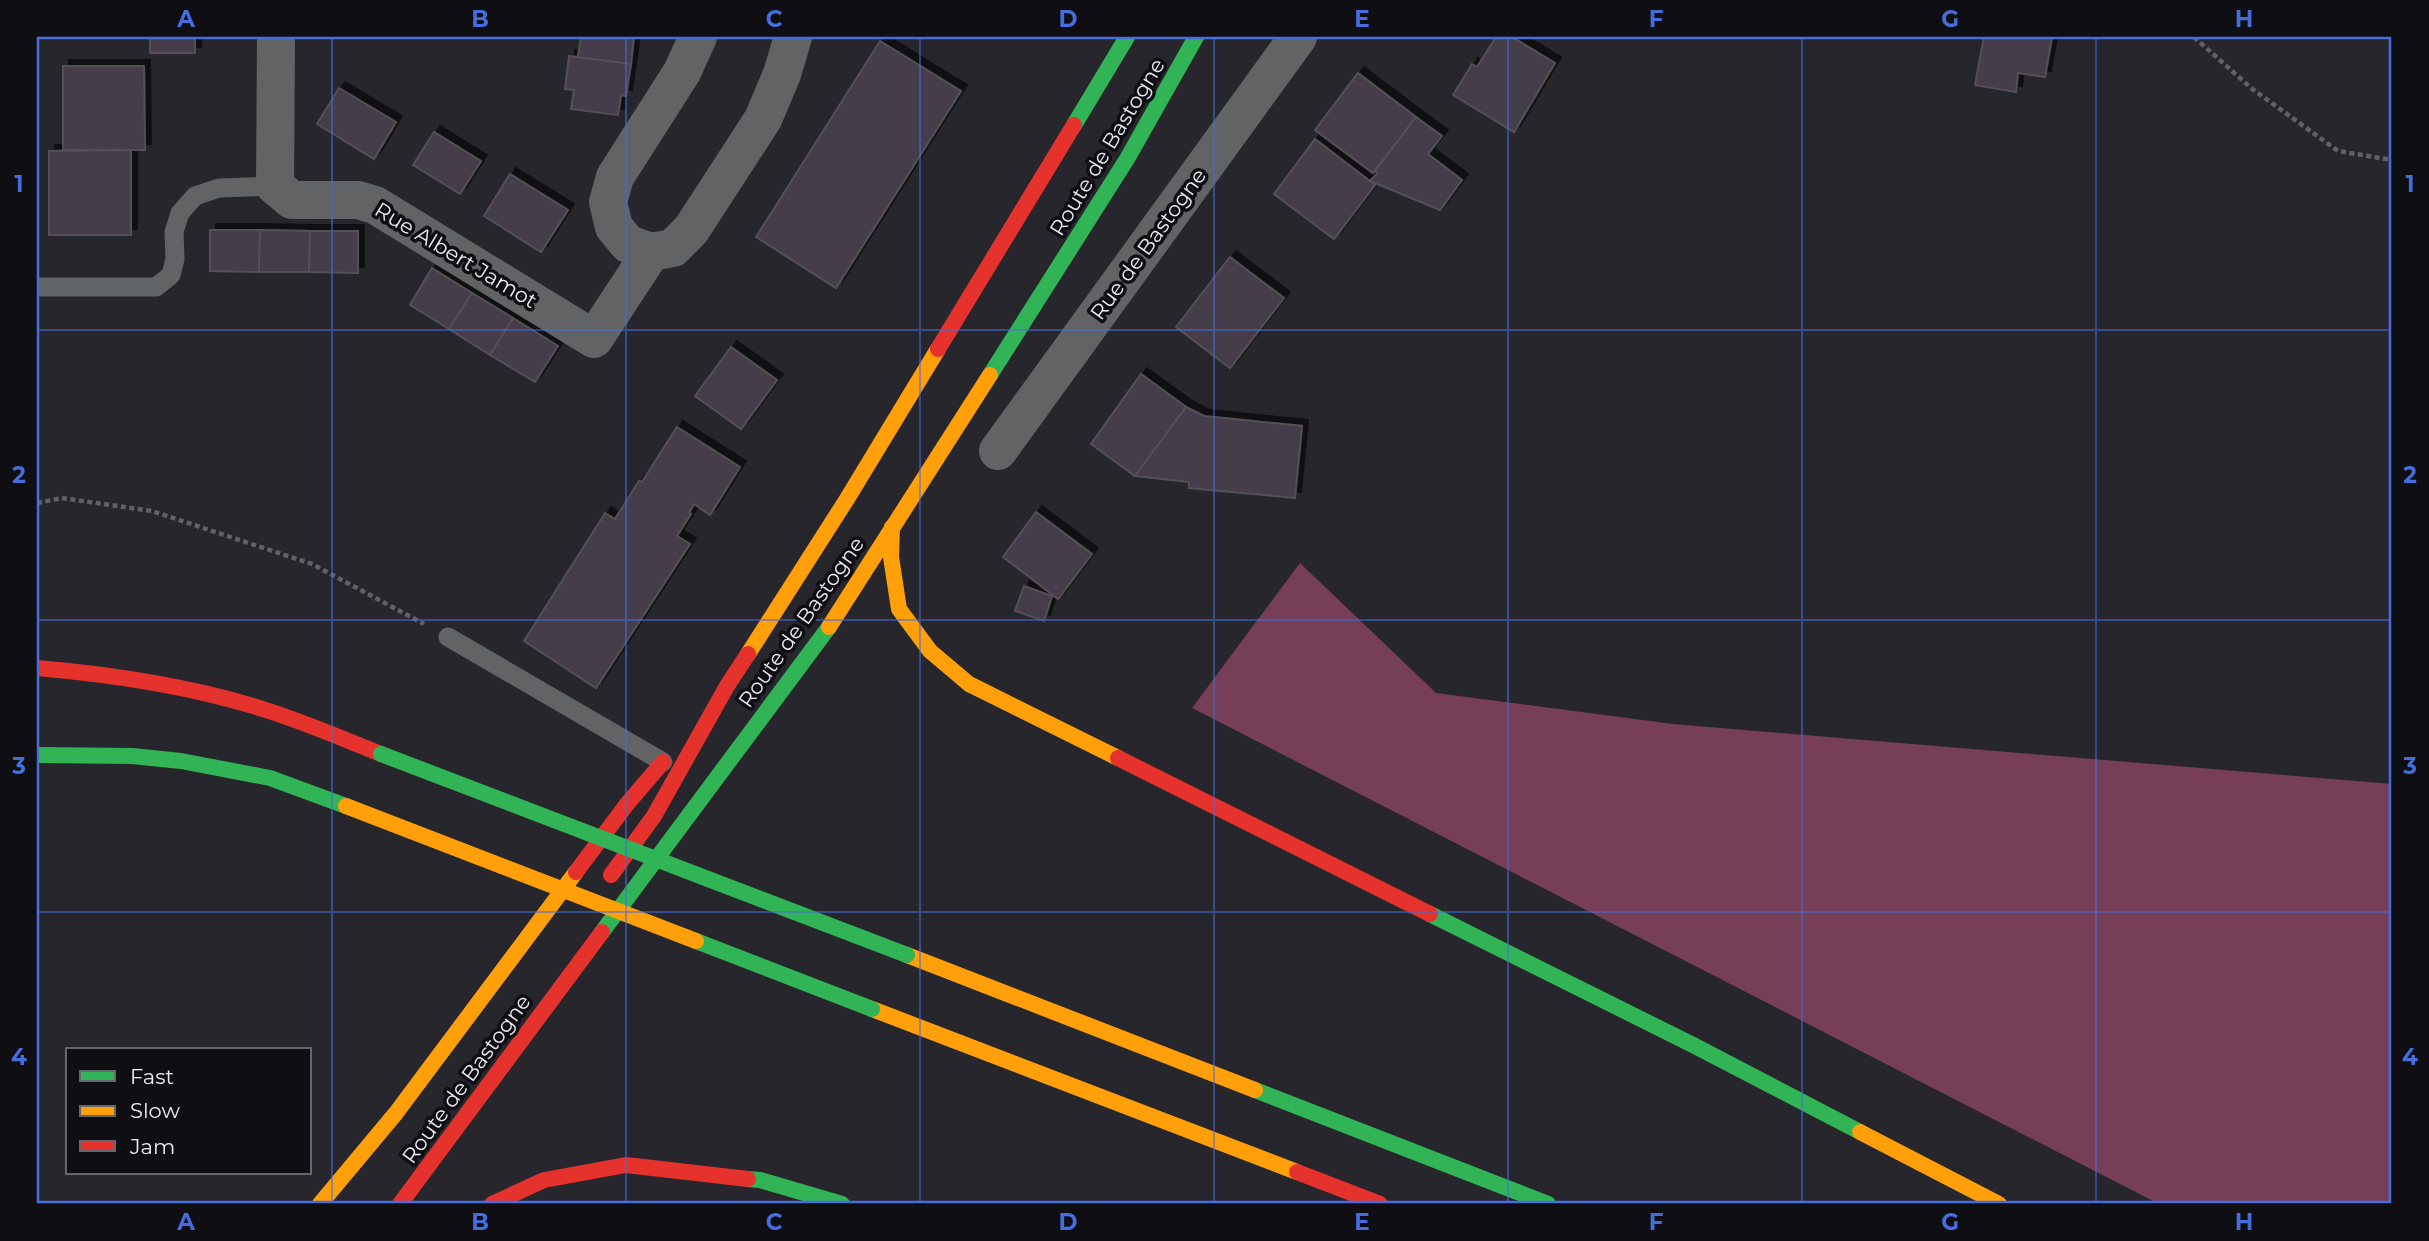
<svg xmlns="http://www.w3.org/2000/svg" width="2429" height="1241" font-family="Montserrat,sans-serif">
<defs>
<filter id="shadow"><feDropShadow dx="6" dy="-6" stdDeviation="0" flood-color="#0009"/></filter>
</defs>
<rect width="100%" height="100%" fill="#27262c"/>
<!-- forest -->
<polygon fill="#763f57" points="1300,563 1436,693 1673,724 2392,784 2392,1204 2159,1204 1192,708"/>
<!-- building -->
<g fill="#443c48" stroke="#535156" stroke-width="2" filter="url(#shadow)">
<rect x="150" y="37" width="45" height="16"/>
<polygon points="581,37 634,37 631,64 578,57"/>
<polygon points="1496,37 1512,37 1555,63 1514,132 1453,95 1472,64 1477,67"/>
<polygon points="1984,37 2052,37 2045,77 2018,73 2016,92 1975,85"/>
<polygon points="880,41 961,91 836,288 756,237"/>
<polygon points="569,56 631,64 626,96 621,95 618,115 571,109 574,90 565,89"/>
<polygon points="63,66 144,66 145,150 63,150"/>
<polygon points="1358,73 1416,117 1373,173 1315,130"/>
<polygon points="339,88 396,122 374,159 317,124"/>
<polygon points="1416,117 1442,136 1428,154 1462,180 1440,210 1370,181 1378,173 1375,171"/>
<polygon points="434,132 481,161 460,194 413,165"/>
<polygon points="1315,139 1375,185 1334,239 1274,194"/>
<polygon points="131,150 131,235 49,235 49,151"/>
<polygon points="510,174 568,210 541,252 484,216"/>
<polygon points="210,230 260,230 259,272 210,271"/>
<polygon points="260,230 310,231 309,272 259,272"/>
<polygon points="310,231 358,231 358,273 309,272"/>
<polygon points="1230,257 1284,298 1230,368 1176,327"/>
<polygon points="432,268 472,293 449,329 410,305"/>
<polygon points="472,293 513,318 490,355 449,329"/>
<polygon points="513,318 558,346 535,382 490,355"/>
<polygon points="731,347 777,380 741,429 695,396"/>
<polygon points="1141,374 1186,407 1135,476 1091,444"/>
<polygon points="1186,407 1204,416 1302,426 1295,498 1189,488 1189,482 1135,476"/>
<polygon points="677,427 740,467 710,515 694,504 689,513 691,514 677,536 690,544 596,688 524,641 605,513 615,519 639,481 642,482"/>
<polygon points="1036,512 1092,554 1058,599 1003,557"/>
<polygon points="1024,586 1052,596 1044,621 1015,611"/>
</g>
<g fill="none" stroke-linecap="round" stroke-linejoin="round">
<!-- path -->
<g stroke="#626265" stroke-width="4.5" stroke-dasharray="5 3.5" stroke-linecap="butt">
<polyline points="2194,37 2251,88 2338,151 2392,160"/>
<polyline points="37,503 62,498 152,511 312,564 424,624"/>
</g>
<!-- lane -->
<g stroke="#626365" stroke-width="19">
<polyline points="37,287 156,287 171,275 175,259 174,232 180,213 195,196 219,188 275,186"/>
<polyline points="448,637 663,762"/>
</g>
<!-- street -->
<g stroke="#626365" stroke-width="38">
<polyline points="276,37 275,186 292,200 358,200 375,205 594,339 651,252"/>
<polyline points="698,37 682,72 615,177 608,202 614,227 628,244 651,252 673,248 691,230 763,119 782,74 793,37"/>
<polyline points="998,451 1298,37"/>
</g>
<!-- fast -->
<g stroke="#30b455" stroke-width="16">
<polyline points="1074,125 1127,37"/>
<polyline points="990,375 1127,159 1196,37"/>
<polyline points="37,755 132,756 181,761 270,778 346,806"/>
<polyline points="1430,914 1693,1045 1860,1132"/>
<polyline points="602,932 829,627"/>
<polyline points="1255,1090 1548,1204"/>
<polyline points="748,1179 760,1180 842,1204"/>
</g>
<!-- slow -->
<g stroke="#ff9f0a" stroke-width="16">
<polyline points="892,527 891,557 899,609 930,651 969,684 1118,758"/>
<polyline points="829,627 990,375"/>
<polyline points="748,654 847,499 938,349"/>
<polyline points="907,955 1255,1090"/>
<polyline points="872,1009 1297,1172"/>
<polyline points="1860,1132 1999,1204"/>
<polyline points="320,1204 396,1113 576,872"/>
</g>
<!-- jam -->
<g stroke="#e5322d" stroke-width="16">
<polyline points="938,349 1074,125"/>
<path d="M37 668C118 675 198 687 275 713 311 725 346 740 381 754"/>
<polyline points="1118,758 1430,914"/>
<polyline points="576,872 627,804 663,762"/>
<polyline points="611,875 654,816 727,686 748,654"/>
<polyline points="1297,1172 1380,1204"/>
<polyline points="400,1204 602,932"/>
<polyline points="492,1204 544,1180 626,1165 748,1179"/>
</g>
<!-- fast-bridge -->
<g stroke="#30b455" stroke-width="16">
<polyline points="381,754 907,955"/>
<polyline points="696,941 872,1009"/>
</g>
<!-- slow-bridge -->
<polyline stroke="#ff9f0a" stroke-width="16" points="346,806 696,941"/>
</g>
<!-- grid -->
<path fill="none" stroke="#466ddd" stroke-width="2" stroke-opacity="0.55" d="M332 37V1204M626 37V1204M920 37V1204M1214 37V1204M1508 37V1204M1802 37V1204M2096 37V1204M37 330H2392M37 620H2392M37 912H2392"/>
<g text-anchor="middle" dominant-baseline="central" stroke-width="7" stroke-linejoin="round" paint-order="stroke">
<!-- street labels -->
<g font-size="21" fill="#ecebf2" stroke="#0f0e13">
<text transform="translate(1107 147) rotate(-59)">Route de Bastogne</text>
<text transform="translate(1148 244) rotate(-54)">Rue de Bastogne</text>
<text transform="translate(456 255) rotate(31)">Rue Albert Jamot</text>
<text transform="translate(801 622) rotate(-55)">Route de Bastogne</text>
<text transform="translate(466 1079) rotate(-54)">Route de Bastogne</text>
</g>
</g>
<!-- border -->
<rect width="2429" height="1241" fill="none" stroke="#0f0e13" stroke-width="77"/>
<!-- legend -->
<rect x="66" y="1048" width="245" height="126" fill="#0f0e13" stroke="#67666c" stroke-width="2"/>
<rect x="80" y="1071" width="35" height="10" fill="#30b455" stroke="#67666c" stroke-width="2"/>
<text x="130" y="1084" font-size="21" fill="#ecebf2">Fast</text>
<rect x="80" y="1106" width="35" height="10" fill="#ff9f0a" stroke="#67666c" stroke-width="2"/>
<text x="130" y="1118" font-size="21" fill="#ecebf2">Slow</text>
<rect x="80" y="1141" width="35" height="10" fill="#e5322d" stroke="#67666c" stroke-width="2"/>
<text x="130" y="1154" font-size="21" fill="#ecebf2">Jam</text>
<rect x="38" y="38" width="2352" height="1164" fill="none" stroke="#466ddd" stroke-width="2.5"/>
<g font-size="23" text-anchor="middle" font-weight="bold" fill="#466ddd">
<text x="186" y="27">A</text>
<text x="480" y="27">B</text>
<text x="774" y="27">C</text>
<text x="1068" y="27">D</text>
<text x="1362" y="27">E</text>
<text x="1656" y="27">F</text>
<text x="1950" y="27">G</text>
<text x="2244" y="27">H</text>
<text x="19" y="192">1</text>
<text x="2410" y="192">1</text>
<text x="19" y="483">2</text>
<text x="2410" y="483">2</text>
<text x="19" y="774">3</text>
<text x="2410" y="774">3</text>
<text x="19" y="1065">4</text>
<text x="2410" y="1065">4</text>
<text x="186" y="1230">A</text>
<text x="480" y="1230">B</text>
<text x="774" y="1230">C</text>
<text x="1068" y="1230">D</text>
<text x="1362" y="1230">E</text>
<text x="1656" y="1230">F</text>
<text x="1950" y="1230">G</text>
<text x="2244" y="1230">H</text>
</g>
</svg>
